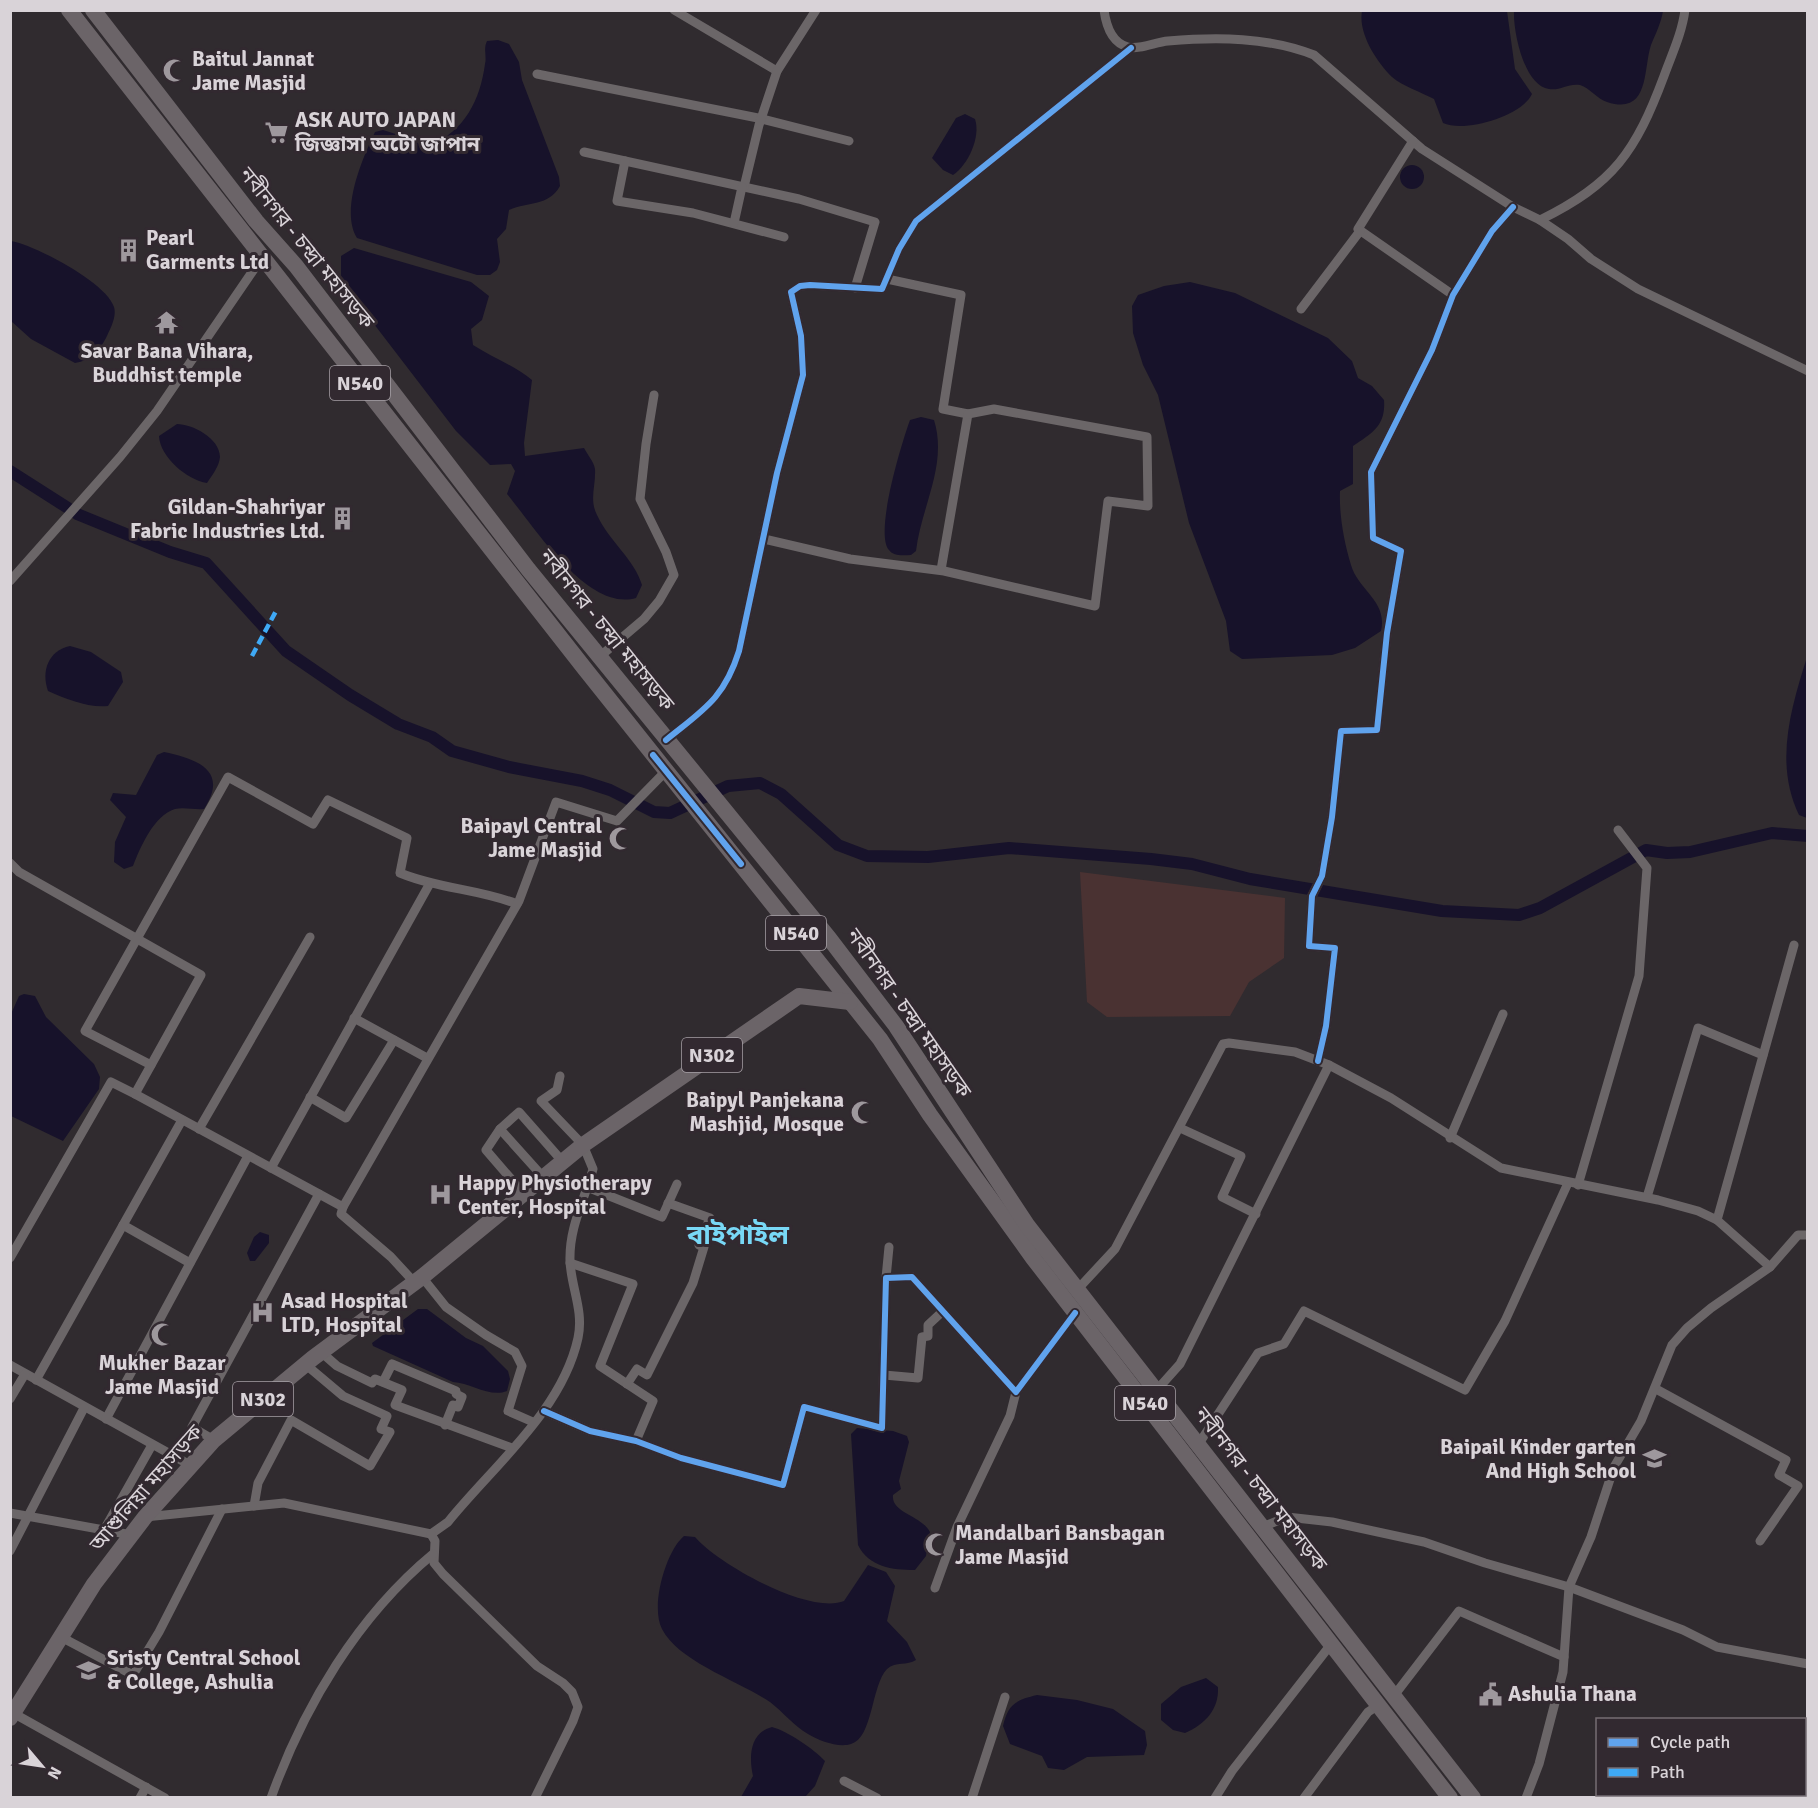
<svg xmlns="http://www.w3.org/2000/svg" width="1818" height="1808" font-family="Signika,'Noto Sans Bengali',sans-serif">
<rect width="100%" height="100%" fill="#302b2f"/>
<!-- green -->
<polygon fill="#4a3232" points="1080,872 1285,898 1284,958 1249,982 1230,1016 1107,1017 1087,1002"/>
<!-- water -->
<g fill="#17122a">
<path d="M1362 11H1507L1515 69 1532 94C1522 116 1465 133 1443 123L1434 99C1421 92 1402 86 1392 77 1376 61 1358 33 1362 11Z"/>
<path d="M1514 11H1663C1661 23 1656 33 1651 45 1643 69 1650 116 1607 102 1597 99 1590 88 1580 85 1568 83 1560 91 1549 89 1524 86 1513 31 1514 11Z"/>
<path d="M498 40 509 44 519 62 522 80 559 177 560 186C548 207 529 201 509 210L506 229 497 239 500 262 497 270 490 275H477L357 238C340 211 362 159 375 132L383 130 430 145C465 131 480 100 485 64 487 56 483 49 487 41Z"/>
<path d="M965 114 975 119C981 137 968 165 953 175L943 170 932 158 956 118Z"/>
<circle cx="1412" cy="177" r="12"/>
<path d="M11 241C35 245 107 283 114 307 117 317 110 329 106 338 98 353 91 360 75 363L31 339 11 321Z"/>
<path d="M354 248 471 282 489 296 482 320 471 329 473 345C493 358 514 365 532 380L524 443 525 456 584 448C587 454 594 462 595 469 596 486 589 499 597 515 609 541 635 560 642 585L636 598C587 612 534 526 507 494L515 471 511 464 490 465 456 431 341 281V256Z"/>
<path d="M1190 282 1235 293 1328 338 1352 361 1358 378 1372 386 1384 400C1386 425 1373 433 1353 446V484L1340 491C1339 515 1344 542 1351 565 1358 590 1388 601 1381 631L1355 648 1332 655 1242 659 1230 651 1226 621 1189 523 1158 395 1143 365 1133 333 1132 306 1138 295 1164 286Z"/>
<path d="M921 417 934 420C948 465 921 507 916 551L911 555C904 555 894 557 889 550 874 533 902 442 910 420Z"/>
<path d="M177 424C192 424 220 438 220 457 219 467 212 475 207 483 187 480 160 457 159 436Z"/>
<path d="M70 646 91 652 121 672 123 682 108 706C88 708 66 699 48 691 41 671 48 651 70 646Z"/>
<path d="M1807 657V818L1799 815C1774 763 1791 708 1807 657Z"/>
<path d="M164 752C198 759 229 771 204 809 195 810 184 807 175 809 154 815 140 848 133 866L124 869 114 862 115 842 126 817 110 800 113 793 136 795 157 755Z"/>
<polygon points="24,994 35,996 46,1017 94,1064 100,1077 99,1089 63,1141 11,1116 11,1014 19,996"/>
<polygon points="260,1232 269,1235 269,1243 255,1261 250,1261 247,1253 254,1237"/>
<path d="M418 1309H427L466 1338 483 1346 508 1371 510 1379 507 1391C490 1398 471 1383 453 1382L373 1346 372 1343Z"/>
<path d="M857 1428 893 1431 907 1436 909 1442 899 1481 901 1489 893 1495C891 1513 921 1515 930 1532L926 1556 915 1570C892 1570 869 1567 858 1545L851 1434Z"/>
<path d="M684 1536 695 1537C718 1564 809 1615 844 1601L868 1565 886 1572 895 1586 887 1621 907 1642 916 1660C907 1666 896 1661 887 1669 871 1686 873 1738 851 1744 839 1748 819 1741 808 1734 794 1726 783 1712 770 1702 739 1681 679 1662 662 1629 650 1606 666 1551 684 1536Z"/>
<path d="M1206 1678 1218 1687C1219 1710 1205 1724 1185 1733L1173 1730 1161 1720V1704L1181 1687Z"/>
<path d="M1037 1695 1077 1700 1113 1709 1145 1731 1147 1745 1144 1755 1087 1757 1064 1770 1048 1768 1042 1756 1010 1744 1003 1726C1008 1704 1016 1700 1037 1695Z"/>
<path d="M772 1727C787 1731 814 1749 825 1761L815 1786 805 1797H741L753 1776C749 1758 749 1733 772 1727Z"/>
</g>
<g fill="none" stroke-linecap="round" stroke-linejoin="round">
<!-- canal -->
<g stroke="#17122a" stroke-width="12">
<polyline points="10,471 68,508"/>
<polyline points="77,514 170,552 206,563 286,651 350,695 398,724 432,737 452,751 509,767 582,781 610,790 654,812 670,813 728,786 760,783 781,794 838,845 867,856 928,857 1009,848 1151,859 1192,864 1250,879 1442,911 1519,915 1540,908 1646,850 1667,853 1690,852 1772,833 1808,836"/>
</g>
<!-- minor -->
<g stroke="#6b6668" stroke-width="9">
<polyline points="674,10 777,71"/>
<path d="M1104 10C1106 25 1112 43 1128 47 1139 50 1156 42 1168 41 1217 37 1269 37 1314 55L1422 149 1513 207 1540 220 1568 239 1591 259 1638 289 1808 371"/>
<polyline points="537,74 758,118 849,141"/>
<polyline points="1413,141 1358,229 1453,295"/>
<polyline points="584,152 799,199 875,222 855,288"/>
<polyline points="625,161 617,201 693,213 784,237"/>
<polyline points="744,187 759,125 777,71 816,10"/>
<path d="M1540 220C1614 184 1636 151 1664 76 1672 54 1682 33 1685 10"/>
<polyline points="734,223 742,187"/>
<polyline points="887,279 961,295 943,409 968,414 941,570"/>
<polyline points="1301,309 1360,231"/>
<polyline points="764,539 850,559 944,571 1095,606 1108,501 1148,506 1147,437 994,409 968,414"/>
<polyline points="10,581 120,457 157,411 263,256"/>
<polyline points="598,655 604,653 644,619 659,601 674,575 666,552 640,499 646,444 654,395"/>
<path d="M666 740C703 710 724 699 739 651L777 473 803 375 801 336 791 292 800 286 810 285 882 289 899 249 916 221 1131 48"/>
<polyline points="10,863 19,872 201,975 135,1094 111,1082 10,1258"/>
<polyline points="354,1018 427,1058"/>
<polyline points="1318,1061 1326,1026 1335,948 1309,946 1312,896 1322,876 1332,817 1341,731 1377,730 1387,633 1401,551 1373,538 1371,472 1432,350 1453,295 1492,231 1513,207"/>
<path d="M151 1065 85 1031 228 777 313 824 328 800 407 838 400 873C439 889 479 889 517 904"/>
<polyline points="135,1094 343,1207 519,901 556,802 617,821 666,771"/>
<polyline points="310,1097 346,1118 394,1040"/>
<polyline points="1180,1128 1241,1156 1222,1197 1256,1214"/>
<polyline points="199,1129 310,937"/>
<polyline points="500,1129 486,1150 524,1194"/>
<polyline points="1450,1138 1503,1014"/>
<polyline points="271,1168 429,885"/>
<polyline points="544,1178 500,1129 519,1112 563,1162"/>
<polyline points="1578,1185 1639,976 1647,868 1618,830"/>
<polyline points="587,1187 662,1217 677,1184"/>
<polyline points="1647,1197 1698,1028 1763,1055"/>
<polyline points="343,1207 341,1214 391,1257 414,1282"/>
<polyline points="1717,1220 1794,945"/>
<polyline points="123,1225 190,1263"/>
<polyline points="570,1263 633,1284 600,1366 653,1401 636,1441"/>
<polyline points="422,1277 446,1307 486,1335 515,1352 522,1366 508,1411 533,1422"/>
<polyline points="886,1278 889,1247"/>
<polyline points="1077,1290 1115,1249 1223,1044 1229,1043 1295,1052 1329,1065 1391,1098 1501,1168 1658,1200 1698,1211 1717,1220 1770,1267 1798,1235 1808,1235"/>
<polyline points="321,1352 337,1366 372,1383 375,1379 402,1390 395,1405 512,1448"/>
<polyline points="10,1365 190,1465"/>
<polyline points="884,1375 918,1378 922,1337 928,1336 928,1325 943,1311"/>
<polyline points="36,1380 182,1120"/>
<polyline points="383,1382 392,1364 456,1391 456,1394 462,1397 458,1407 453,1405 445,1425"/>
<polyline points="627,1384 637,1369 647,1375 693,1283 704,1247 699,1245 710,1218 668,1203"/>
<polyline points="1656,1389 1786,1460 1779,1475 1798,1486 1760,1541"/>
<polyline points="1155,1392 1180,1364 1329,1065"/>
<polyline points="10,1399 25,1374"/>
<polyline points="544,1411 590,1431 636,1441 681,1458 783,1485 804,1407 882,1428 886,1278 912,1277 1016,1392 1075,1313"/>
<polyline points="106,1419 248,1156"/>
<polyline points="214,1440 192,1427 319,1194"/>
<polyline points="1198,1445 1258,1353 1284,1344 1304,1311 1465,1390 1505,1321 1568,1183"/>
<polyline points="254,1506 258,1483 291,1420 370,1466 390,1432 381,1429 387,1416 343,1396 305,1364"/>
<polyline points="10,1513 132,1535"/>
<path d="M145 1517 284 1503 431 1534 448 1522C493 1466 562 1411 578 1338 584 1311 571 1287 570 1261 569 1227 584 1201 593 1169L583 1145 541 1101 557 1090 560 1076"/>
<polyline points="1262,1527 1287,1517 1332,1522 1424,1542 1485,1563 1569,1587 1683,1630 1717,1647 1808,1664"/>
<polyline points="104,1530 152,1445"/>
<polyline points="431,1534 435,1541 434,1563 443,1574 537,1666 563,1683 572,1692 578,1707 573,1721 535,1798"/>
<polyline points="10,1551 84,1408"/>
<polyline points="935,1588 957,1527 1010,1416 1016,1392"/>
<polyline points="61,1637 133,1675 159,1632 222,1509"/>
<polyline points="1393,1697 1459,1611 1564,1657"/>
<polyline points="13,1713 165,1798"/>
<polyline points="844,1781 877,1798"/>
<polyline points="140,1798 146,1787"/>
<path d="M271 1798C304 1706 358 1616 433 1554"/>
<polyline points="972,1798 1005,1697"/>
<polyline points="1215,1798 1232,1771 1332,1643"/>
<polyline points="1304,1798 1368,1712 1380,1704"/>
<polyline points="1526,1798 1539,1764 1563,1672 1569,1587 1591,1537 1614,1467 1641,1421 1672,1345 1687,1328 1711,1308 1770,1267"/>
</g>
<!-- trunk -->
<g stroke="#6b6468" stroke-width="16">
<polyline points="69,10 585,669 880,1039 930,1115 1033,1258 1450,1798"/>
<polyline points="93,10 256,221 296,266 528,569 829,938 896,1026 1027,1225 1473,1798"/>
<polyline points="10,1718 94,1584 145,1517 214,1440 313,1358 422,1277 583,1145 799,996 850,1002"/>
</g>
<!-- quiet -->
<polyline stroke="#3fa9f5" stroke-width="4.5" stroke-dasharray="9 4.5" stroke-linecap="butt" points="252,656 276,611"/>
<defs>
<g id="cycleway">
<path d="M666 740C703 710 724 699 739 651L777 473 803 375 801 336 791 292 800 286 810 285 882 289 899 249 916 221 1131 48"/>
<polyline points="653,755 741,864"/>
<polyline points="1318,1061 1326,1026 1335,948 1309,946 1312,896 1322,876 1332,817 1341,731 1377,730 1387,633 1401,551 1373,538 1371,472 1432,350 1453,295 1492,231 1513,207"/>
<polyline points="544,1411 590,1431 636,1441 681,1458 783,1485 804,1407 882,1428 886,1278 912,1277 1016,1392 1075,1313"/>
</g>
</defs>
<!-- cycleway casing -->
<use href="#cycleway" stroke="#322930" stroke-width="10"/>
<!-- cycleway -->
<use href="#cycleway" stroke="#60a3ed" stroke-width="6"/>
</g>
<!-- icons -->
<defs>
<symbol id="mosque-bare" viewBox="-9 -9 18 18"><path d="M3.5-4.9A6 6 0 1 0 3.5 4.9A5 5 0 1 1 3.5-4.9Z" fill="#9e989d" stroke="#322930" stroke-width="2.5" paint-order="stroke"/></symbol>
<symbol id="supermarket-bare" viewBox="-9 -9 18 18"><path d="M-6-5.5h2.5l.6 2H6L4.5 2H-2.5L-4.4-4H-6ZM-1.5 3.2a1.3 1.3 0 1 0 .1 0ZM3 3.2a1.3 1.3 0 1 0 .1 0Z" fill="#9e989d" stroke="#322930" stroke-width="2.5" paint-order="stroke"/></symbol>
<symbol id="building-bare" viewBox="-9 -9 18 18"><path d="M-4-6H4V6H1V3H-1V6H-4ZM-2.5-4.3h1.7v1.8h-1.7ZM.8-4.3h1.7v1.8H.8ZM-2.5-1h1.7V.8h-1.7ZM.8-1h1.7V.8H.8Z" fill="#9e989d" stroke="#322930" stroke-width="2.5" paint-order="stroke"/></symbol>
<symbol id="temple-bare" viewBox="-9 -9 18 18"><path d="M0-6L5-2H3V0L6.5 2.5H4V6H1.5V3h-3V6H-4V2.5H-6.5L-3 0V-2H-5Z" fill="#9e989d" stroke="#322930" stroke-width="2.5" paint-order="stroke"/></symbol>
<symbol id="hospital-bare" viewBox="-9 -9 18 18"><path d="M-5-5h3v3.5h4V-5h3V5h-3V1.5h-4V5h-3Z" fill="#9e989d" stroke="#322930" stroke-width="2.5" paint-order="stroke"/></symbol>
<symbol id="school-bare" viewBox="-9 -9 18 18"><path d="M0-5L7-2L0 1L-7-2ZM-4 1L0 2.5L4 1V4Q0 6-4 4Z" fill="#9e989d" stroke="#322930" stroke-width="2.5" paint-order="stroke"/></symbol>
<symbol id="university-bare" viewBox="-9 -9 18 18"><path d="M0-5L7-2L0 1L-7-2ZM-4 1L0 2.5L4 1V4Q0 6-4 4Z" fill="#9e989d" stroke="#322930" stroke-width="2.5" paint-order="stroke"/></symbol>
<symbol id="civic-bare" viewBox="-9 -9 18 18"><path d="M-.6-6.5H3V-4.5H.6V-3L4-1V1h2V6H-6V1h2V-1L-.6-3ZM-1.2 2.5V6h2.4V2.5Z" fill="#9e989d" stroke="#322930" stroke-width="2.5" paint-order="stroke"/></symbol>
</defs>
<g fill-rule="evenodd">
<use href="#mosque-bare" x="158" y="54" width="33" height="33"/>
<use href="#supermarket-bare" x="260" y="116" width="33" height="33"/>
<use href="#building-bare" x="112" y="234" width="33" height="33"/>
<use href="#temple-bare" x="150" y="306" width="33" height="33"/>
<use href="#building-bare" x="326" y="502" width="33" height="33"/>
<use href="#mosque-bare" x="604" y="822" width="33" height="33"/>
<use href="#mosque-bare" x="846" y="1096" width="33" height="33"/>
<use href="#hospital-bare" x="424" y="1178" width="33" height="33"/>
<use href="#hospital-bare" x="246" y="1296" width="33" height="33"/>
<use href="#mosque-bare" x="146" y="1318" width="33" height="33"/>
<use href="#school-bare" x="1638" y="1442" width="33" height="33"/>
<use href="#mosque-bare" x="920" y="1528" width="33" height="33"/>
<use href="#university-bare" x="72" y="1654" width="33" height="33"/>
<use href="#civic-bare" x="1474" y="1678" width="33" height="33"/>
</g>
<g text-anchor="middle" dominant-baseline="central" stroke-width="6" stroke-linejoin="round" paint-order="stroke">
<!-- shield labels -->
<g fill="#322930" stroke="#a7a0a6" stroke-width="1.5">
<rect x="330" y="366" width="60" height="34" rx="4.5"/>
<rect x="766" y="916" width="60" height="34" rx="4.5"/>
<rect x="682" y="1038" width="60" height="34" rx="4.5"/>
<rect x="233" y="1382" width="60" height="34" rx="4.5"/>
<rect x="1115" y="1386" width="60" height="34" rx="4.5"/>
</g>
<g font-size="20" font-weight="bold" fill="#d9d3d8">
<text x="360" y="383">N540</text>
<text x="796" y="933">N540</text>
<text x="712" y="1055">N302</text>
<text x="263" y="1399">N302</text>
<text x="1145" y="1403">N540</text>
</g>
<!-- poi labels -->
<g font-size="21" font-weight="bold" fill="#d9d3d8" stroke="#322930" text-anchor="start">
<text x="192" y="59">Baitul Jannat<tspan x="192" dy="24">Jame Masjid</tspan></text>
<text x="295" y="120">ASK AUTO JAPAN<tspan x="295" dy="24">জিজ্ঞাসা অটো জাপান</tspan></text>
<text x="146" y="238">Pearl<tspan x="146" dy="24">Garments Ltd</tspan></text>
<text x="167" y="351" text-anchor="middle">Savar Bana Vihara,<tspan x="167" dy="24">Buddhist temple</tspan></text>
<text x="325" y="507" text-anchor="end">Gildan-Shahriyar<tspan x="325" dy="24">Fabric Industries Ltd.</tspan></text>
<text x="602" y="826" text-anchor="end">Baipayl Central<tspan x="602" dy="24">Jame Masjid</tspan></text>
<text x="844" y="1100" text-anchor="end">Baipyl Panjekana<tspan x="844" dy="24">Mashjid, Mosque</tspan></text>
<text x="458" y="1183">Happy Physiotherapy<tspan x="458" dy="24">Center, Hospital</tspan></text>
<text x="281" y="1301">Asad Hospital<tspan x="281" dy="24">LTD, Hospital</tspan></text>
<text x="162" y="1363" text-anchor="middle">Mukher Bazar<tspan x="162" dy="24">Jame Masjid</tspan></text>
<text x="1636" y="1447" text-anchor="end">Baipail Kinder garten<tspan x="1636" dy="24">And High School</tspan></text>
<text x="955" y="1533">Mandalbari Bansbagan<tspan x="955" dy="24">Jame Masjid</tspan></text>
<text x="107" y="1658">Sristy Central School<tspan x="107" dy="24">&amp; College, Ashulia</tspan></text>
<text x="1508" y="1694">Ashulia Thana</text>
</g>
<!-- street labels -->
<g font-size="21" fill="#d9d3d8" stroke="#322930">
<text transform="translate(307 248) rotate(51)">নবীনগর - চন্দ্রা মহাসড়ক</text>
<text transform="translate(607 630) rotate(51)">নবীনগর - চন্দ্রা মহাসড়ক</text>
<text transform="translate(909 1013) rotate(55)">নবীনগর - চন্দ্রা মহাসড়ক</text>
<text transform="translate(146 1488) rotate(-49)">আশুলিয়া মহাসড়ক</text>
<text transform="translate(1261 1489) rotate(52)">নবীনগর - চন্দ্রা মহাসড়ক</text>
</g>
<!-- district labels -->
<g font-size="27" font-weight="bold" fill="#78d8f6" stroke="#322930">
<text x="738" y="1235">বাইপাইল</text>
</g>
</g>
<!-- border -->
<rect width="1818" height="1808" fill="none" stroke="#d9d3d8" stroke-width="24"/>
<!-- legend -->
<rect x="1596" y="1718" width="210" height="78" fill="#322930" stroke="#756d73" stroke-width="1.5"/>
<rect x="1608" y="1738" width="30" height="9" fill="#60a3ed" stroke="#756d73" stroke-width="1.5"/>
<text x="1650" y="1748" font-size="18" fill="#d9d3d8">Cycle path</text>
<rect x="1608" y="1768" width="30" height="9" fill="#3fa9f5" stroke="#756d73" stroke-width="1.5"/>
<text x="1650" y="1778" font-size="18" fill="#d9d3d8">Path</text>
<!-- north arrow -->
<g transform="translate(42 1766) rotate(119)" stroke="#322930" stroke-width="4.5" paint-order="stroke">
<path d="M0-4.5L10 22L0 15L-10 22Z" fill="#d9d3d8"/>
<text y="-9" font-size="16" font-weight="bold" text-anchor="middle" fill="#d9d3d8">N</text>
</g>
</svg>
